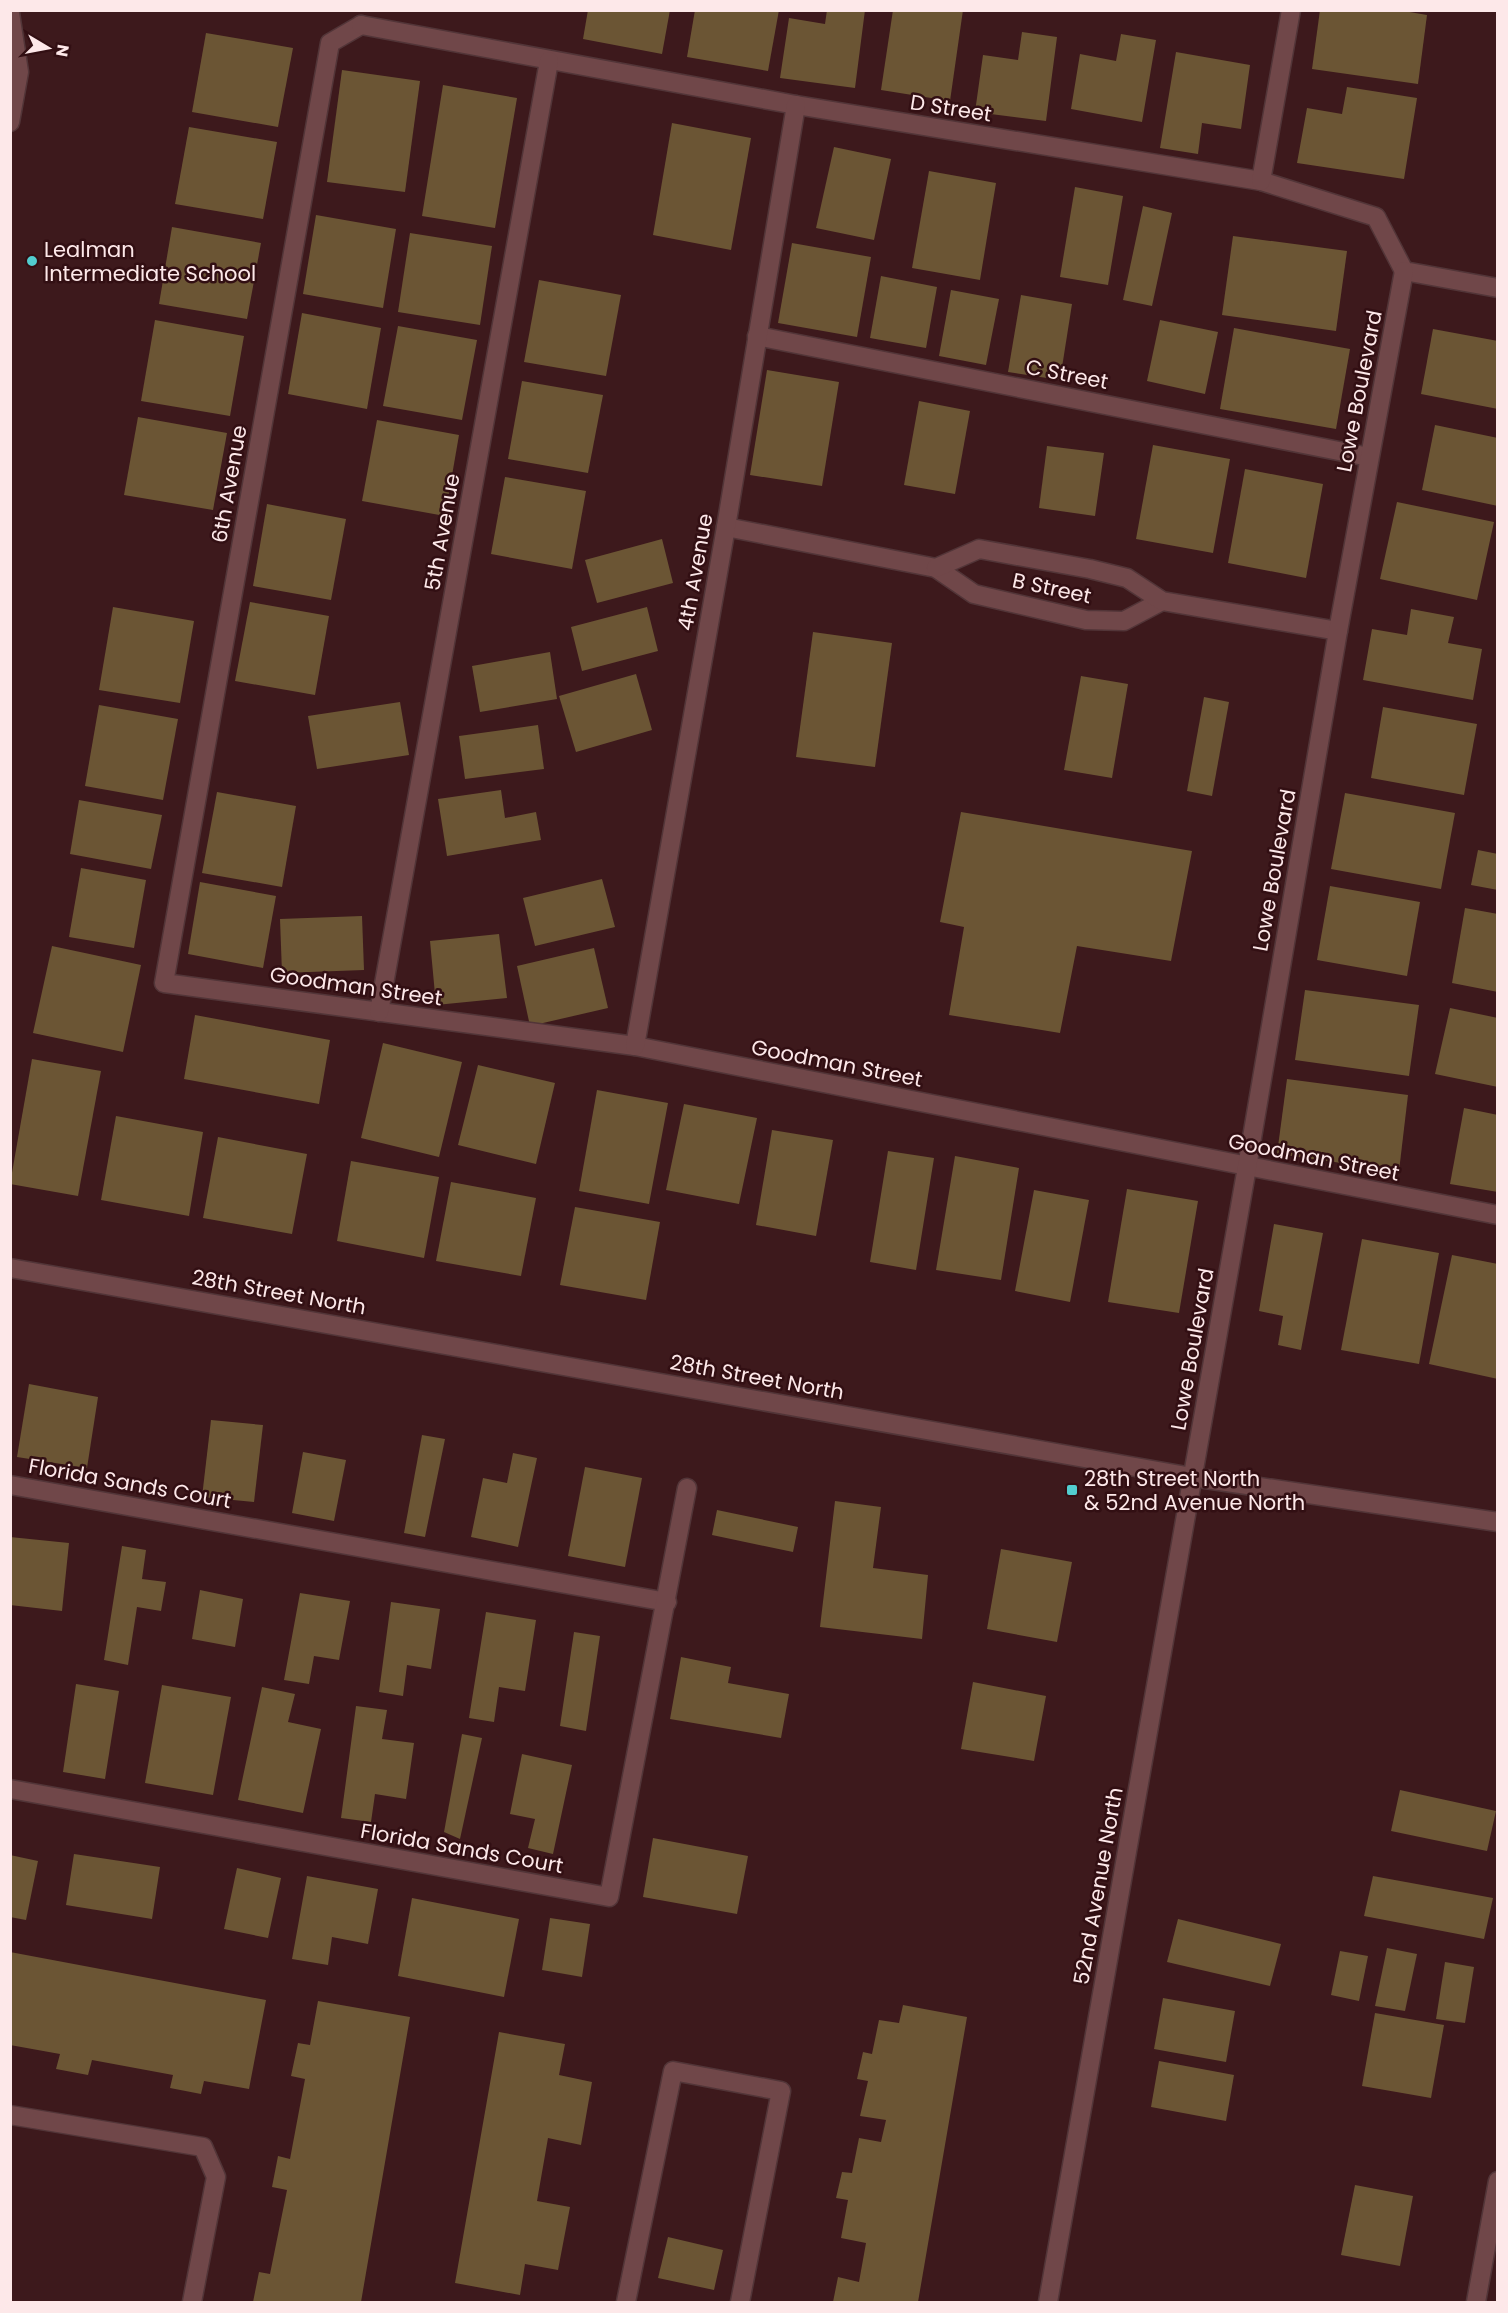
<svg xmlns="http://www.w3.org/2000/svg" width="1508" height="2313" font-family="Poppins,sans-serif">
<rect width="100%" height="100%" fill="#3d191c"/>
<!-- building -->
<g fill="#6b5534">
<polygon points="588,10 670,10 662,54 583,39"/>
<polygon points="695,10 779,10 768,71 687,57"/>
<polygon points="827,10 865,10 855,88 780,78 789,18 825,24"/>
<polygon points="893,10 963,10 950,101 881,90"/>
<polygon points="1320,10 1398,10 1427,15 1418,84 1312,69"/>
<polygon points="1022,32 1057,37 1046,121 975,112 983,55 1018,60"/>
<polygon points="206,33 293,48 278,127 192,112"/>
<polygon points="1121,34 1156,40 1142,122 1071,109 1080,54 1116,61"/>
<polygon points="1176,52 1250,65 1241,129 1202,123 1198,154 1160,148"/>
<polygon points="342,70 420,81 405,192 327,182"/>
<polygon points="443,85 517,98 495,228 422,216"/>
<polygon points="1347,87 1417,98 1404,179 1297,163 1307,108 1342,114"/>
<polygon points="672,123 751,138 731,250 653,235"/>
<polygon points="189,127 277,142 263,219 175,204"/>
<polygon points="834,147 891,159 874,240 816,228"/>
<polygon points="929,171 996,183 980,280 912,268"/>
<polygon points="1075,187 1123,196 1108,285 1060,277"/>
<polygon points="1143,206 1172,213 1152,306 1123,300"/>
<polygon points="316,215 396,229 383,308 303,294"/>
<polygon points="172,227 261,243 247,319 159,304"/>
<polygon points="410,233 492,246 480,325 398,312"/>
<polygon points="1233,236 1347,251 1336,331 1222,315"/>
<polygon points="792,243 871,257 857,337 778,323"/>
<polygon points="881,276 937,287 926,348 870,338"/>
<polygon points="539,280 621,295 606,376 524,362"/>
<polygon points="951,290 999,299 986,365 939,356"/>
<polygon points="1021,295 1072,304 1060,380 1008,372"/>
<polygon points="302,313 381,328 367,409 288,394"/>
<polygon points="155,320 244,336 230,416 141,401"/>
<polygon points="1160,320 1218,332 1205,394 1147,381"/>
<polygon points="398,326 477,340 462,420 383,406"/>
<polygon points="1234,328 1350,349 1336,429 1220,409"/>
<polygon points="1433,329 1498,341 1498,409 1421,394"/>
<polygon points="767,370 839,382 822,486 750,475"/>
<polygon points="522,381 603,395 588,473 508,459"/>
<polygon points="919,401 970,411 955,494 904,485"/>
<polygon points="138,417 227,433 213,510 124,495"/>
<polygon points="377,420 459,435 445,516 362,501"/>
<polygon points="1435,425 1498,438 1498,506 1422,490"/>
<polygon points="1153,445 1230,459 1213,553 1136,539"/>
<polygon points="1047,446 1104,453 1095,516 1039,508"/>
<polygon points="1245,469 1323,484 1306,578 1228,563"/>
<polygon points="505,477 586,491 572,569 491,554"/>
<polygon points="1397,502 1494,522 1477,600 1380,579"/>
<polygon points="267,504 346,519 331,600 253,586"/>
<polygon points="662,539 673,583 597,603 585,560"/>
<polygon points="250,602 329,616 315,695 235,681"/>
<polygon points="113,607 194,621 180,703 99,690"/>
<polygon points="647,607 658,651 582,671 571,627"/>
<polygon points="1411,609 1454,617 1448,643 1482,649 1473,700 1363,680 1372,629 1407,635"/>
<polygon points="813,632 892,643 875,767 796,757"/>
<polygon points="550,652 557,699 480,712 472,666"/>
<polygon points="636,674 652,730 576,752 559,696"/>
<polygon points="1081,676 1128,684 1112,778 1064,770"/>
<polygon points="1204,697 1229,702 1212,796 1187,791"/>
<polygon points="400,702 409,755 317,769 308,716"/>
<polygon points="99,705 178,719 163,800 85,786"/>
<polygon points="1383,707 1477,724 1464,795 1371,778"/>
<polygon points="538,725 544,769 465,779 459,736"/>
<polygon points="501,790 505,818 536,812 541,840 447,856 438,799"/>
<polygon points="217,792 296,806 282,887 202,873"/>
<polygon points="1345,793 1455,813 1441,889 1331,869"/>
<polygon points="79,800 162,815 151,869 70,854"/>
<polygon points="961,812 1192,851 1171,961 1077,946 1060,1033 949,1015 964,927 940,922"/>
<polygon points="1478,850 1498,854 1498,890 1471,885"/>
<polygon points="81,868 146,880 134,948 69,937"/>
<polygon points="602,879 615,927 535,946 523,898"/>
<polygon points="200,882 276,896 263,968 188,954"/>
<polygon points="1330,886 1420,902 1407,976 1317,960"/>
<polygon points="1465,908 1498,914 1498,992 1452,983"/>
<polygon points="362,916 364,970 282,973 280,919"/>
<polygon points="499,934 507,998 436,1005 430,941"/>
<polygon points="52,946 141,965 123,1052 33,1033"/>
<polygon points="594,948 608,1008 530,1026 517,966"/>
<polygon points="1305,990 1419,1005 1409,1076 1295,1060"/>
<polygon points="1450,1008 1498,1018 1498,1087 1435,1074"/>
<polygon points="195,1015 330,1040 319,1104 184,1079"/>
<polygon points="383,1043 462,1062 439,1157 361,1138"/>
<polygon points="32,1059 101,1071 78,1196 10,1184"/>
<polygon points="478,1065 555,1083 536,1164 458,1145"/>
<polygon points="1287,1079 1408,1095 1399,1171 1277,1154"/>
<polygon points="597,1090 668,1103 649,1204 579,1191"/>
<polygon points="684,1104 757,1118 739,1204 666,1190"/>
<polygon points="1464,1108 1498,1115 1498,1192 1450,1184"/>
<polygon points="116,1116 203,1132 189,1216 101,1200"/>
<polygon points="772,1130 833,1140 816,1236 756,1225"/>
<polygon points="218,1137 307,1154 292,1234 203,1218"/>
<polygon points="888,1151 934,1158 916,1270 870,1262"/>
<polygon points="955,1156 1019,1168 1001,1280 936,1270"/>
<polygon points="351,1161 439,1177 424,1258 337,1241"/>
<polygon points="451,1182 536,1198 521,1276 436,1261"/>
<polygon points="1127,1189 1198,1201 1179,1313 1108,1302"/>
<polygon points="1034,1190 1089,1200 1070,1302 1015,1291"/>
<polygon points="575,1207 660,1222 646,1300 560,1285"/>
<polygon points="1274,1224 1323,1233 1301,1350 1278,1345 1283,1316 1259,1311"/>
<polygon points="1362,1239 1439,1253 1419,1364 1341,1350"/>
<polygon points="1452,1255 1498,1264 1498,1379 1429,1364"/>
<polygon points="29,1384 98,1397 87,1468 17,1457"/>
<polygon points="211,1420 263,1425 254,1502 202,1497"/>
<polygon points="422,1435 445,1439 425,1537 404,1533"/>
<polygon points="303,1452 346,1460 334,1521 292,1513"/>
<polygon points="513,1453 537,1458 518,1547 471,1537 483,1478 507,1483"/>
<polygon points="585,1467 642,1478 625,1567 568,1556"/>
<polygon points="835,1501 881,1507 873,1568 928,1575 922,1639 820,1627"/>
<polygon points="717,1510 798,1527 793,1552 712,1535"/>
<polygon points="10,1537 69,1543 62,1611 10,1605"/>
<polygon points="122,1546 146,1550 142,1579 166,1582 161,1611 137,1607 128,1665 104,1660"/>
<polygon points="1001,1549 1072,1562 1057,1642 987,1629"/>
<polygon points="200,1590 243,1599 235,1647 192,1639"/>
<polygon points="300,1593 350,1601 339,1660 314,1656 309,1684 284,1680"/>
<polygon points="391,1602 440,1609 431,1669 407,1665 403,1696 379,1692"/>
<polygon points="486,1612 536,1620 525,1691 499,1687 494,1722 469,1718"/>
<polygon points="574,1632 600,1636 586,1731 560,1726"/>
<polygon points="681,1657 731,1667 728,1683 789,1694 781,1738 670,1719"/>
<polygon points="973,1682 1046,1696 1034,1761 961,1749"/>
<polygon points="76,1684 119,1691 105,1779 63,1772"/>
<polygon points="162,1685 231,1697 213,1795 145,1783"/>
<polygon points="262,1687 295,1694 288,1722 321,1729 303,1813 238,1800"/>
<polygon points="356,1706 387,1710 382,1739 414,1743 406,1799 375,1794 371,1822 341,1818"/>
<polygon points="462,1734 482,1738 460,1839 444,1832"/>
<polygon points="522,1754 572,1765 553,1854 528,1848 535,1819 510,1814"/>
<polygon points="1400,1790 1496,1811 1487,1851 1391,1831"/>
<polygon points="653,1838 748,1856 737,1914 643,1897"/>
<polygon points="74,1854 160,1867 152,1919 66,1905"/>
<polygon points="10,1855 38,1861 26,1920 10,1917"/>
<polygon points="237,1868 281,1878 268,1938 224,1929"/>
<polygon points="307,1876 378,1889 368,1944 332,1937 328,1965 292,1959"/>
<polygon points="1373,1876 1493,1898 1484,1939 1364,1916"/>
<polygon points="412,1898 519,1919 504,1997 398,1976"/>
<polygon points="550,1918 590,1924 582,1977 542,1970"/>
<polygon points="1178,1919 1281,1944 1270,1986 1167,1962"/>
<polygon points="1387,1948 1417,1954 1405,2011 1375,2006"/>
<polygon points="1340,1951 1368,1956 1359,2001 1331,1995"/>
<polygon points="10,1952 266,2000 249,2089 204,2081 201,2094 170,2088 173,2075 92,2060 88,2075 56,2069 60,2054 10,2045"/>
<polygon points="1445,1962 1474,1967 1465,2023 1436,2019"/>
<polygon points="1163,1998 1235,2011 1226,2062 1154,2049"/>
<polygon points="318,2001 410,2017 361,2302 253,2302 259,2272 270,2274 287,2190 272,2187 278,2156 290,2159 305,2079 291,2076 298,2043 310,2045"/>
<polygon points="903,2005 967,2017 918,2302 833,2302 838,2277 859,2282 866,2243 841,2238 848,2200 836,2198 842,2172 852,2173 859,2138 881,2142 886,2120 860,2116 868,2081 857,2079 863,2052 872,2054 879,2020 899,2023"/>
<polygon points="1375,2013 1444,2025 1431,2098 1362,2086"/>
<polygon points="499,2032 565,2044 559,2075 592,2082 581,2145 548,2138 537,2201 570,2207 558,2270 525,2264 520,2295 455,2283"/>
<polygon points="1159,2061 1234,2075 1226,2121 1151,2107"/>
<polygon points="1355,2185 1413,2196 1400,2266 1341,2255"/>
<polygon points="668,2237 723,2250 714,2290 658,2278"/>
</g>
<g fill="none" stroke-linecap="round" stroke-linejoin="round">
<defs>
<g id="minor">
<polyline points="10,13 19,72 10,122"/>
<polyline points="361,25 330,43 164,983 635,1046 1498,1215"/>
<polyline points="361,25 796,105 1261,181 1376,217 1404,271 1498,288"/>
<polyline points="1261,181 1291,10"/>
<polyline points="757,336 1369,457"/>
<polyline points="726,527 936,568 974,594 1086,620 1124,621 1162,601"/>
<polyline points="936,568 979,549 1090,569 1127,578 1162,601 1338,631"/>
<polyline points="379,1012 549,61"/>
<polyline points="635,1046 726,527 796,105"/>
<polyline points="10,1268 1192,1477 1498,1522"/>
<polyline points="10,1485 667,1602"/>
<polyline points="10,1789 609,1897 687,1488"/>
<polyline points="10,2115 203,2147 216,2177 192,2302"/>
<polyline points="626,2302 673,2071 781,2091 740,2302"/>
<polyline points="1048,2302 1247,1167 1338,631 1404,271"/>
<polyline points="1476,2302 1498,2181"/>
</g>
</defs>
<!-- minor casing -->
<use href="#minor" stroke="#523538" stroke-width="21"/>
<!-- minor -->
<use href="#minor" stroke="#704749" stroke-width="18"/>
</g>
<!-- markers -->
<g fill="#52cdcf" stroke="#320f13" stroke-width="2">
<circle cx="32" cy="261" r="6"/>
<rect x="1066" y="1484" width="12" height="12" rx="3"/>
</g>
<g text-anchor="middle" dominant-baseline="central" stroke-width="5" stroke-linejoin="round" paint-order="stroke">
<!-- street labels -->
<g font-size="21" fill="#fde8e9" stroke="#320f13">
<text transform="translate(951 108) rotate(9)">D Street</text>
<text transform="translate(1067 374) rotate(11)">C Street</text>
<text transform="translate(1359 391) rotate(-79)">Lowe Boulevard</text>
<text transform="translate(229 484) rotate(-80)">6th Avenue</text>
<text transform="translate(442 532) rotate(-80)">5th Avenue</text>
<text transform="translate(695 572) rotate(-80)">4th Avenue</text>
<text transform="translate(1052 588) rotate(12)">B Street</text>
<text transform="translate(1274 870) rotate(-80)">Lowe Boulevard</text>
<text transform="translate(356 986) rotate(8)">Goodman Street</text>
<text transform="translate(837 1063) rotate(11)">Goodman Street</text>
<text transform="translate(1314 1157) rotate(11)">Goodman Street</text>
<text transform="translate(279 1292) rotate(10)">28th Street North</text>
<text transform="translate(1192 1349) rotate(-80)">Lowe Boulevard</text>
<text transform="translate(757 1377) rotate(10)">28th Street North</text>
<text transform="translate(130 1483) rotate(10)">Florida Sands Court</text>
<text transform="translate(462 1848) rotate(10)">Florida Sands Court</text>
<text transform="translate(1098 1886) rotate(-80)">52nd Avenue North</text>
</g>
<!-- poi labels -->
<g font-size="21" fill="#fde8e9" stroke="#320f13" text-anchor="start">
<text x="44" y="249">Lealman<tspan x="44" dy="24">Intermediate School</tspan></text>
<text x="1084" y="1478">28th Street North<tspan x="1084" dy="24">&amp; 52nd Avenue North</tspan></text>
</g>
</g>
<!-- border -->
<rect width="1508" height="2313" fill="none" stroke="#fde8e9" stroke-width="24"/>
<!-- north arrow -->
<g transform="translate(48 48) rotate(100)" stroke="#320f13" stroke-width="4.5" paint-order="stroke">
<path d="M0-4.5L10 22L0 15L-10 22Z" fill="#fde8e9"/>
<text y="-9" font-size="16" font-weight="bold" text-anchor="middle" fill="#fde8e9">N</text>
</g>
</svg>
